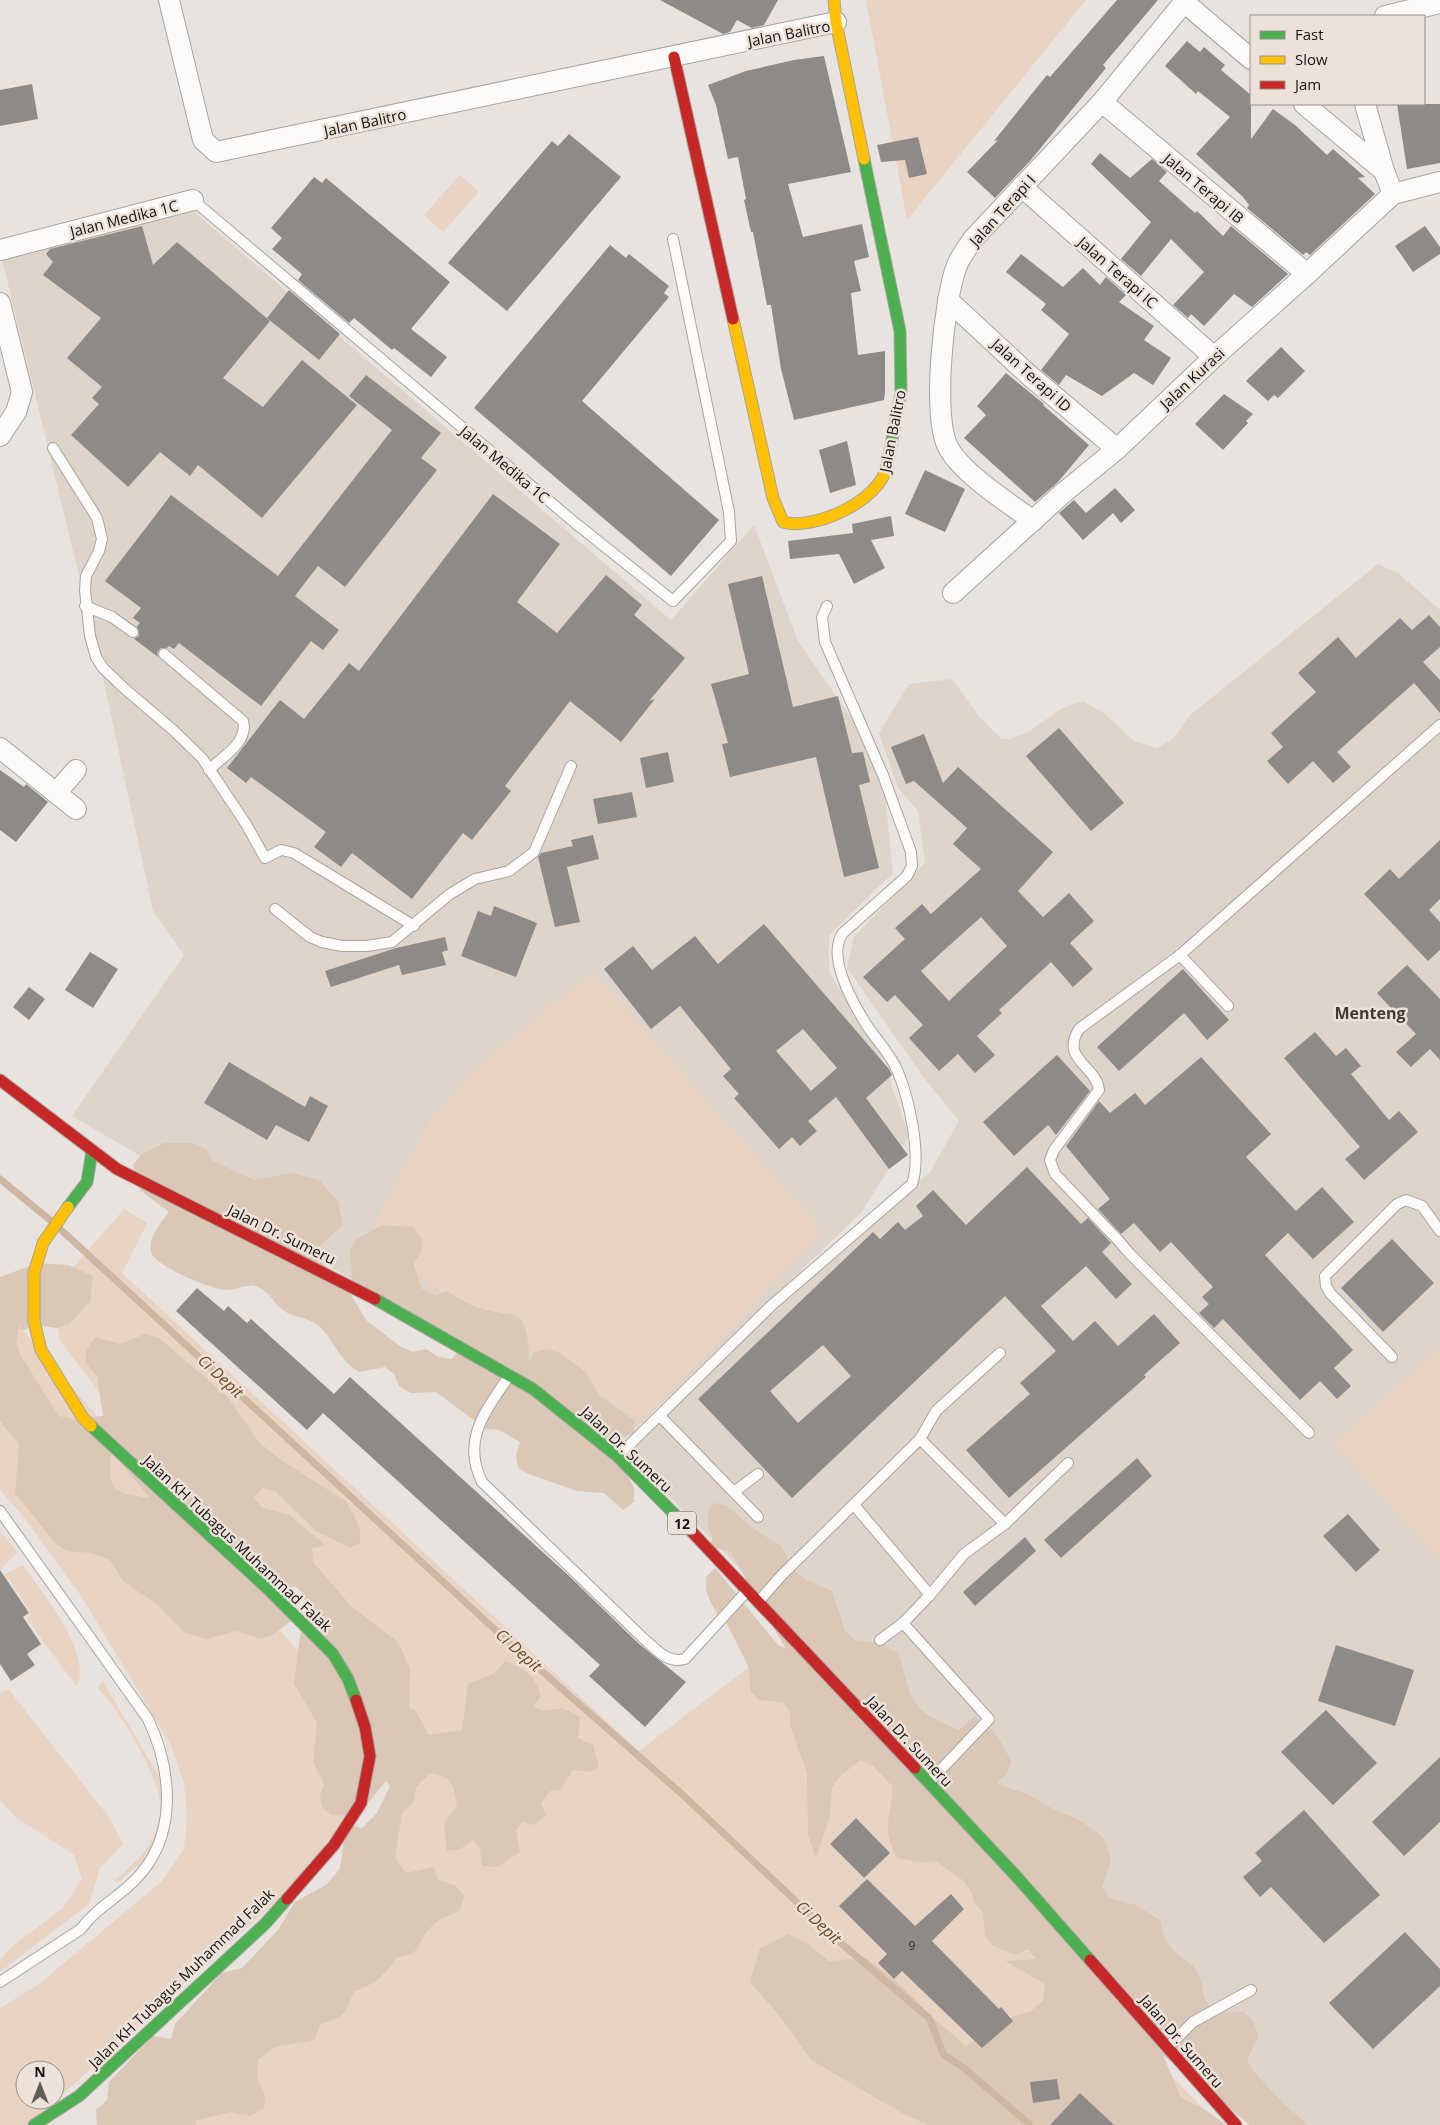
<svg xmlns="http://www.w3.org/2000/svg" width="1440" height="2125" font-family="'Open Sans',sans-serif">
<rect width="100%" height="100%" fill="#e8e3de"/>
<!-- built -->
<g fill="#dfd4ca">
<polygon points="193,211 671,620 754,525 798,641 856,725 884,783 893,873 829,935 829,972 879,1049 909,1136 861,1213 625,1439 72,1116 184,955 153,911 95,641 2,259"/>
<polygon points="1378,564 1398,573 1440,610 1440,2125 1284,2125 627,1453 770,1308 930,1172 959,1121 924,1078 847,968 854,937 925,863 918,811 898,788 879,733 909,684 952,679 980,718 1002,739 1010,739 1028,732 1061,709 1083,701 1105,714 1134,741 1157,748 1174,738 1190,715"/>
</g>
<!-- green -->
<g fill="#e9d4c3" fill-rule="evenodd">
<polygon points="866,0 1086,0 907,220"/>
<polygon points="460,175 479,192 443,232 424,215"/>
<polygon points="593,972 823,1231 642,1421 365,1242 429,1121 480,1064"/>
<path d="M124 1209 147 1223 122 1273 639 1751 778 1645 989 1893 1220 2125H107L375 1842 400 1788 301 1591 194 1481 100 1393 60 1341 50 1294ZM856 1818 890 1853 864 1878 830 1844ZM926 1934 990 2000 895 1964ZM1001 2007 1013 2020 982 2048Z"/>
<path d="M0 1295 23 1330 356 1718 360 1798 296 1883 29 2125H0V2008L39 1984 162 1881 184 1849 187 1817 184 1783 171 1745 81 1596 23 1516 0 1490ZM25 2070H55V2100H25Z"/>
<polygon points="1440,1348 1440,1561 1333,1443"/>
<polygon points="0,1531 18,1552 0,1570"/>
<path d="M23 1565C42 1593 93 1652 77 1687L26 1618 31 1614 9 1579 5 1581 1 1576Z"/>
<path d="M103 1681 168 1792 151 1855 117 1883 114 1881C129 1867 146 1855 154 1835 158 1827 162 1810 160 1801 155 1768 120 1712 97 1687Z"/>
<polygon points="9,1690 109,1817 123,1844 100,1868 89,1904 0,1972 0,1960 8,1950 63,1908 82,1879 74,1855 14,1816 0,1800 0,1692"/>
</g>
<!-- forest -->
<g fill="#dbc7b6">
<path d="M164 1143H193L206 1149 213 1161 254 1180 292 1173 319 1180 338 1201 343 1225 312 1253 344 1283 366 1320 401 1347 413 1352 426 1349 438 1357 452 1359 459 1350 353 1285 350 1252 355 1240 382 1225 413 1227 422 1239 421 1253 413 1263 422 1289 435 1296 447 1291C455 1296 463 1302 471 1305 515 1322 528 1299 529 1363L533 1353 546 1349 560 1353 585 1371 600 1396 634 1420V1433L610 1441 634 1488V1502L623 1510 604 1493 577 1491 529 1474 518 1468 516 1455 520 1442 499 1430 486 1429 436 1392 411 1393 399 1386 394 1374 385 1367 360 1372C338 1361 335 1340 318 1325 308 1317 292 1318 283 1310 273 1303 268 1289 255 1286 247 1284 236 1290 228 1290 214 1291 161 1268 153 1256 144 1241 161 1223 169 1212L140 1190 133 1165 141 1155Z"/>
<path d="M38 1263 68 1265 93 1276 90 1302 69 1324 57 1328 35 1325 23 1330 19 1326 16 1343 21 1356 59 1416 86 1422 111 1454C107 1493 115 1493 150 1498L83 1418 103 1416 97 1376 85 1362 87 1349 95 1337 120 1344 145 1334 159 1338 227 1396 259 1442 282 1461 346 1501 360 1528V1543L350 1548 316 1531 275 1491 263 1488 253 1498 263 1508 289 1515 322 1542 324 1546 312 1548 313 1562 352 1607 398 1642 410 1668 409 1708 415 1710 429 1735 462 1730 468 1684 493 1674 505 1661C526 1670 535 1674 541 1697L532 1706 542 1711 563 1708 580 1717 578 1738 593 1745 599 1767 590 1772 573 1770 560 1790 550 1791 541 1803 546 1816 534 1825 522 1822 516 1831 520 1852 497 1867 482 1866 480 1848 473 1840 460 1849 447 1851 444 1824 457 1805C452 1782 454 1778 430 1773L416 1787 414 1802 402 1813 395 1858 406 1873 434 1867 438 1880 456 1886 464 1896 460 1910C451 1915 436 1920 430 1928 417 1943 421 1956 397 1957 385 1975 375 1985 354 1991 346 2012 343 2019 320 2024L315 2040 275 2047 258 2060 257 2078 265 2095 264 2108 250 2116 230 2112 195 2121 196 2125H97L96 2110 107 2100 109 2082 153 2036 171 2039 175 2024 222 1973 242 1968 278 1930 295 1902 326 1885 340 1869 345 1831 352 1825 362 1828 377 1813 390 1786 386 1781 357 1816 331 1815 322 1807 320 1796 324 1784 313 1762 317 1723 294 1684 300 1636 310 1614 301 1591 294 1586 277 1600 295 1618 273 1635 261 1639 235 1631 208 1639 185 1633 156 1604 123 1581 111 1561 92 1553 67 1551 56 1544 15 1493 19 1445 0 1421V1277Z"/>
<path d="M712 1503 725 1505 757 1531 781 1546 795 1571 806 1580 832 1591 845 1631 855 1640 885 1645 899 1654C913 1705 910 1709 959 1730L974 1717C993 1725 1002 1743 1011 1761L1007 1774 996 1783 1029 1795 1053 1809 1079 1820 1102 1836 1108 1849 1111 1861 1102 1887 1109 1898 1136 1905 1160 1920C1162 1929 1163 1937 1169 1945 1177 1957 1193 1961 1199 1975 1204 1987 1200 2004 1217 2010 1224 2013 1236 2011 1244 2012L1254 2022 1258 2036 1247 2061 1254 2072 1284 2104 1308 2125H1250L1163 2055 1181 2098 1204 2109 1226 2125H928L900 2112 811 2060 779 2015 750 1982 760 1948 789 1934 809 1945 829 1961 866 1958 902 1986 931 2016 966 2046 1010 2018 1031 2011 1043 2001 1045 1984 1005 1961 1036 1959 1028 1949 1016 1955 993 1946 985 1937 983 1913 975 1903 971 1891 964 1881 935 1861 923 1863 897 1858C879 1825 893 1817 892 1786L873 1766 861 1760 840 1776 832 1787 830 1816 816 1858 808 1835 807 1773 790 1725V1712L783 1702 759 1700 751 1692 749 1668 726 1622 717 1613 711 1603 706 1590V1577L715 1568 778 1645 786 1649 730 1551 708 1547 713 1538C706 1525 706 1517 712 1503Z"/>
</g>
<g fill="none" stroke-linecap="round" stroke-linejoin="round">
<!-- stream -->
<g stroke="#cdb6a2" stroke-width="7">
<polyline points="0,1179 50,1220"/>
<polyline points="58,1227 503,1637 684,1796 835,1938 929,2018 944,2055 964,2068 1030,2125"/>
</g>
</g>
<!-- building -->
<g fill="#8e8a87" fill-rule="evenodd">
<polygon points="660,0 778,0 764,25 752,28 737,20 730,32 723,34"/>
<polygon points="1117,0 1158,0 1103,65 1106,68 1030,161 995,198 967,172 998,140 994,141 1047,75 1050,77"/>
<polygon points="1187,41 1200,52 1204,47 1225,65 1221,70 1251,95 1251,139 1273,109 1295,125 1327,155 1333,149 1365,177 1358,178 1375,194 1310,255 1306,252 1303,255 1247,208 1249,205 1243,197 1196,154 1230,117 1198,91 1196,94 1165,66"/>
<polygon points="824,56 851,172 788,184 803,237 862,224 869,257 854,261 861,291 851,293 858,355 885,351 885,392 884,400 794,420 781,369 771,305 767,305 753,232 751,232 744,200 746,199 738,157 728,159 716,105 708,85 746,71 794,60"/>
<polygon points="32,84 38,119 0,126 0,90"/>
<polygon points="1397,104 1440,104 1440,163 1407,169"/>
<polygon points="569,134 621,177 507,311 448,263 552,141 558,146"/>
<polygon points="918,137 927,174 909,178 905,160 881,162 877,145"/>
<polygon points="1100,153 1130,178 1152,159 1167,172 1159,181 1195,213 1197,211 1223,236 1231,226 1288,274 1252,307 1234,294 1204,326 1191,314 1188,318 1173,305 1204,272 1171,239 1141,276 1121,259 1151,222 1091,164"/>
<polygon points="314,177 322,183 326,178 450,282 411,329 447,357 431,377 394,348 392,350 354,318 349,323 298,280 302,274 272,249 282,238 271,228"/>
<polygon points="142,226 153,265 177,242 270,321 223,378 263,407 302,360 357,405 262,518 198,465 190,476 160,452 128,487 71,435 99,404 92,398 102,387 67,358 101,318 43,275 53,262 46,254 50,249"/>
<polygon points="1425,226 1440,247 1440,254 1413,272 1395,246"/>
<polygon points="610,245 626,258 629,254 669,286 664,293 669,297 582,401 719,520 671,576 474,408"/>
<polygon points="1021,254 1063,287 1083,268 1100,285 1106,277 1126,295 1119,302 1154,326 1144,340 1171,358 1153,385 1134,373 1102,396 1066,375 1059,385 1041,370 1069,334 1041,310 1046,304 1006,272"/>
<polygon points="289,290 340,334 319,360 267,318"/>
<polygon points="1281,347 1305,371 1278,398 1274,395 1268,401 1246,381"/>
<polygon points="1006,373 1044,404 1043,405 1089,445 1058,482 1035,502 964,438 986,415 977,406"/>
<polygon points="366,375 441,433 421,458 437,470 345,587 318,566 295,596 339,630 323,650 311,641 261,706 179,643 174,649 169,646 167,648 161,648 157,652 158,657 134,639 139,636 137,626 140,623 133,618 141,608 105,581 171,495 278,576 392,430 349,396"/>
<polygon points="1224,394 1253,414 1246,421 1248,423 1223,450 1195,424"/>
<polygon points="847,441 856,485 830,493 819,450"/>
<polygon points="925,470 965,489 945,532 905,514"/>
<polygon points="1115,488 1135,510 1121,523 1113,513 1083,540 1059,513 1074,500 1086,513"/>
<polygon points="493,494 560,544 517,602 557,633 606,575 642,605 634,615 685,658 649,701 655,699 621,742 570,701 505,786 511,791 472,840 463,833 412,899 352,853 341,867 314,847 326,832 251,777 246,783 227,768 280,700 304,719 349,663 359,671"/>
<polygon points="891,516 894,536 871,540 885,568 854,584 839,554 790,559 788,541 853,533 852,524"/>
<polygon points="762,576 793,707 838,696 852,753 863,752 870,782 859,785 879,868 844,877 816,757 730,777 722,744 728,743 711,684 749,674 728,584"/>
<polygon points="1429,615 1440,627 1440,647 1423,662 1440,680 1440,713 1414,683 1337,752 1351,767 1333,783 1313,761 1288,784 1267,761 1283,747 1271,733 1316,692 1298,673 1338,637 1356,658 1400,618 1412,630"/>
<polygon points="1059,728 1124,803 1091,831 1026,756"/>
<path d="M924 734 943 783 958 767 1053 852 1018 891 1043 917 1069 893 1094 921 1070 943 1093 969 1073 987 1051 962 999 1010 1002 1013 977 1036 995 1055 975 1073 958 1054 939 1071 909 1038 923 1025 895 995 887 1002 863 977 905 939 895 928 922 904 931 914 981 869 953 844 967 828 914 781 906 784 891 747ZM981 917 1007 946 949 1001 921 971Z"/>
<polygon points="668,752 674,782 646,788 640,758"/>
<polygon points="0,770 24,787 26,784 48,802 16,842 0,830"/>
<polygon points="632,792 637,817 598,824 593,799"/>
<polygon points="593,835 599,859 567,867 580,922 555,927 538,857 541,853 573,846 571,840"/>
<polygon points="1440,840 1440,899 1429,910 1440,922 1440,950 1428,961 1364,894 1390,869 1399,879"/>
<polygon points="494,906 537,923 516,977 461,956 478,911 491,916"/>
<path d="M764 924 889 1069 892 1075 866 1098 908 1155 889 1169 836 1097 808 1121 817 1131 800 1146 792 1137 779 1149 734 1098 739 1094 723 1076 731 1069 680 1006 651 1029 604 969 633 946 652 970 695 936 718 964ZM803 1029 837 1068 811 1091 776 1051Z"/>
<polygon points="445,937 448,950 442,952 446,965 402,975 399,965 331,987 325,971 396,948"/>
<polygon points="90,952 118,969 93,1008 65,990"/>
<polygon points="1407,965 1440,999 1440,1060 1430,1049 1411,1067 1396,1052 1416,1034 1377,993"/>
<polygon points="1183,969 1229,1020 1207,1040 1184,1013 1119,1071 1097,1047"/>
<polygon points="29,987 45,999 29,1020 13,1007"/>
<polygon points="1315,1032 1336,1056 1346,1048 1361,1066 1351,1074 1389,1120 1399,1111 1418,1132 1364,1180 1345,1159 1360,1147 1284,1058"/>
<polygon points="1057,1055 1090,1091 1056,1135 1048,1125 1014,1156 983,1122"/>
<polygon points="1201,1057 1271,1134 1246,1157 1296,1211 1322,1187 1354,1222 1313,1259 1288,1233 1265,1255 1353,1350 1334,1368 1351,1386 1337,1399 1320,1381 1300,1400 1223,1319 1214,1328 1199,1313 1209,1304 1202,1297 1213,1287 1171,1242 1160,1252 1134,1223 1121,1234 1098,1209 1110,1199 1066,1146 1099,1101 1110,1113 1135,1093 1145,1105"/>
<polygon points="229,1062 305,1107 310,1096 328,1106 309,1142 276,1125 267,1140 204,1103"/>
<path d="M1027 1167 1081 1224 1088 1218 1111 1243 1102 1252 1132 1284 1116 1299 1086 1266 1041 1306 1073 1341 1095 1321 1118 1346 1154 1314 1180 1343 1144 1375 1146 1377 1009 1498 966 1450 1030 1394 1020 1383 1056 1351 1005 1296 792 1498 698 1399 873 1232 880 1239 898 1222 905 1230 923 1216 916 1206 933 1190 966 1225ZM823 1345 851 1376 798 1423 770 1391Z"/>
<polygon points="1392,1239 1434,1283 1383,1332 1341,1288"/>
<polygon points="197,1288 224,1311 228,1306 247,1323 251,1319 334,1394 350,1377 568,1575 638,1643 686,1682 645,1727 589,1676 600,1665 323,1413 307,1430 176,1311"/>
<polygon points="1137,1458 1152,1476 1061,1558 1044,1540"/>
<polygon points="1348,1514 1380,1550 1356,1572 1323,1536"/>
<polygon points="1025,1537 1036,1551 975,1606 963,1592"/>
<polygon points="0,1570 29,1613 23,1617 41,1644 27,1654 35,1665 11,1681 0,1664"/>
<polygon points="1336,1645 1414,1670 1395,1726 1318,1701"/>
<polygon points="1326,1710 1377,1763 1333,1805 1281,1752"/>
<polygon points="1440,1757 1440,1822 1404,1856 1372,1822"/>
<polygon points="1304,1810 1380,1895 1324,1943 1271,1887 1260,1897 1243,1877 1262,1861 1255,1853"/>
<polygon points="856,1818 890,1853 864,1878 830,1844"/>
<polygon points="867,1879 915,1926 951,1894 964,1909 932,1941 999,2009 1001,2007 1013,2021 982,2048 902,1971 894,1979 878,1963 887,1954 839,1906"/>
<polygon points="1405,1932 1440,1969 1440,1986 1373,2049 1329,2003"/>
<polygon points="1057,2079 1060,2099 1033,2103 1030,2082"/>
<polygon points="1080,2093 1114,2125 1050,2125"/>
</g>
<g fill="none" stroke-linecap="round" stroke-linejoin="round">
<defs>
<g id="lane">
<polyline points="193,200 574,522 673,601 731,541 729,512 673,239"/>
<polyline points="53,448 97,518 102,539 99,551 86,576 85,590 90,636 96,657 103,668 125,689 173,730 202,758 246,824 265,858 281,850 294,853 414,926"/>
<polyline points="85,606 112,617 133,632"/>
<path d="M164 654 243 721C249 742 222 757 209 770"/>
<polyline points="275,909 310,937 322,942 342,946 367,946 392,942 450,894 475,879 509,871 534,852 571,766"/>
<polyline points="1180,955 1228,1006"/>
<polyline points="1392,1357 1330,1293 1326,1286 1325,1276 1397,1204 1406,1200 1422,1206 1440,1231"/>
<path d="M509 1376C486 1411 461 1439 482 1482L643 1638C656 1649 667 1664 685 1659L747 1591"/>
<polyline points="660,1416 758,1517"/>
<path d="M1309 1433 1129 1253 1118 1240 1055 1174 1050 1160 1054 1150 1099 1090C1096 1065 1060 1060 1079 1029L1180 955 1440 725"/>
<polyline points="920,1439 1005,1524"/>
<path d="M619 1455 772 1305 912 1184C922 1156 909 1099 898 1072 891 1054 876 1040 866 1024 853 1003 826 956 843 933L907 876 912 866 911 852 883 775 825 642 822 617 827 606"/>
<polyline points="734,1492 758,1474"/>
<polyline points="854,1505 930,1595 903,1623 989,1719 929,1782"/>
<path d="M0 1511 148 1719C172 1770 179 1837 134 1881 117 1898 95 1909 81 1929L0 1982"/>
<polyline points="930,1595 964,1554 1005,1524 1068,1463"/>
<polyline points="759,1601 781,1576 920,1439 936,1411 1000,1353"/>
<polyline points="880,1640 903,1623"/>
<polyline points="1168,2047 1193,2022 1251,1990"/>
</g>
<g id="street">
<polyline points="169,0 203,140 216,152 836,22"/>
<polyline points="1184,2 1251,59"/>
<polyline points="1385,16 1440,3"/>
<polyline points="1102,102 1307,274"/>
<polyline points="1304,104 1384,171 1393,194"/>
<polyline points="1365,104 1384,171"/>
<polyline points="1022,187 1214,357"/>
<polyline points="0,250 193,200"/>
<polyline points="948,300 1030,376 1117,449"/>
<polyline points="0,303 22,392 16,412 0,436"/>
<path d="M1033 521C1009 503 964 475 949 449 931 419 944 298 957 265 961 256 967 248 973 239L1102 102 1186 0"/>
<polyline points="953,593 1062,494 1117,449 1214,357 1307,274 1393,194 1440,182"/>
<polyline points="0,748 76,809"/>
<polyline points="56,793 76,770"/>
</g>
<g id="fast">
<polyline points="864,159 900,331 901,393 887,466"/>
<polyline points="68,1207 87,1182 92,1151"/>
<polyline points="375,1299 533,1389 617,1456 692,1532"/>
<polyline points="91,1426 269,1590 333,1654 348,1679 356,1700"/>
<polyline points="915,1768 1016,1876 1090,1960"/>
<polyline points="34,2125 79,2096 265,1924 287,1899"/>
</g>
<g id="slow">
<polyline points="834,0 836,22 864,159"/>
<path d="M733 319 773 498 783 522C814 531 880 501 887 466"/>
<polyline points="68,1207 43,1243 34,1273 34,1321 41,1350 83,1418 91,1426"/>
</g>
<g id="jam">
<polyline points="674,57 733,319"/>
<polyline points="0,1080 117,1169 375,1299"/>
<polyline points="692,1532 915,1768"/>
<polyline points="287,1899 334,1845 361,1803 370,1756 365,1727 356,1700"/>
<polyline points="1090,1960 1236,2125"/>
</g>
</defs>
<!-- lane casing -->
<use href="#lane" stroke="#a8a4a0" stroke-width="12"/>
<!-- street casing -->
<use href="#street" stroke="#a8a4a0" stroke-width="22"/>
<!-- fast casing -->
<use href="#fast" stroke="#a8a4a0" stroke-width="13"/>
<!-- slow casing -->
<use href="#slow" stroke="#a8a4a0" stroke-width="13"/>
<!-- jam casing -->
<use href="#jam" stroke="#a8a4a0" stroke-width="13"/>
<!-- lane -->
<use href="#lane" stroke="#fcfbfa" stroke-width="10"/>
<!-- street -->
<use href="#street" stroke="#fcfbfa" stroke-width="20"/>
<!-- fast -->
<use href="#fast" stroke="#4caf50" stroke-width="11"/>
<!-- slow -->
<use href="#slow" stroke="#ffc107" stroke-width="11"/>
<!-- jam -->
<use href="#jam" stroke="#c62828" stroke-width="11"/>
</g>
<g text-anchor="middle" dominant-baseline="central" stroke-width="5" stroke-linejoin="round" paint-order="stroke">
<!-- number labels -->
<g font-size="12" fill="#35312e">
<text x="912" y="1945">9</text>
</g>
<!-- shield labels -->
<rect fill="#ede2d9" stroke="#57514c" stroke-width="1" x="668" y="1511.5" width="28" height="23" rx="4"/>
<g font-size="14" font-weight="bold" fill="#171310">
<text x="682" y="1523">12</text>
</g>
<!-- street labels -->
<g font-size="15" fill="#171310" stroke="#ede2d9">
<text transform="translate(789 33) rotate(-11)">Jalan Balitro</text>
<text transform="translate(365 122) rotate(-12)">Jalan Balitro</text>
<text transform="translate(1204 188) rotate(40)">Jalan Terapi IB</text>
<text transform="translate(1002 210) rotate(-48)">Jalan Terapi I</text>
<text transform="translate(124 218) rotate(-14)">Jalan Medika 1C</text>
<text transform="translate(1118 272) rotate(41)">Jalan Terapi IC</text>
<text transform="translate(1032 375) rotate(42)">Jalan Terapi ID</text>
<text transform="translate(1192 378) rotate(-43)">Jalan Kurasi</text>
<text transform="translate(892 431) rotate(-79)">Jalan Balitro</text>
<text transform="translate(505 464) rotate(40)">Jalan Medika 1C</text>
<text transform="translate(282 1234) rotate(26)">Jalan Dr. Sumeru</text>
<text transform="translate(627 1449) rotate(43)">Jalan Dr. Sumeru</text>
<text transform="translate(238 1543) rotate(43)">Jalan KH Tubagus Muhammad Falak</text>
<text transform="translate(910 1741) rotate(47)">Jalan Dr. Sumeru</text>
<text transform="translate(181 1978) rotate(-44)">Jalan KH Tubagus Muhammad Falak</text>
<text transform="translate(1182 2041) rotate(49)">Jalan Dr. Sumeru</text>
</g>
<!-- neighbourhood labels -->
<g font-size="16" font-weight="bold" fill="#423933" stroke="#ede2d9">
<text x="1370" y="1013">Menteng</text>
</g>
<!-- water labels -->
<g font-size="16" font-style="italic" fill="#73471d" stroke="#ede2d9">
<text transform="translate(221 1376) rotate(43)">Ci Depit</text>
<text transform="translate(519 1650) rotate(42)">Ci Depit</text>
<text transform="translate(819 1922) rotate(43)">Ci Depit</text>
</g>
</g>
<!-- legend -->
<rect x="1250" y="15" width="175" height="90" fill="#ede2d9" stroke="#978f89"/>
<rect x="1260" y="31" width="25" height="8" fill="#4caf50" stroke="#978f89"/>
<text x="1295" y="40" font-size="15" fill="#171310">Fast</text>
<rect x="1260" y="56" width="25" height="8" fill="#ffc107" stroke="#978f89"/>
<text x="1295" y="65" font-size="15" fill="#171310">Slow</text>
<rect x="1260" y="81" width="25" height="8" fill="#c62828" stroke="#978f89"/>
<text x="1295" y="90" font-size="15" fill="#171310">Jam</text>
<!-- north arrow -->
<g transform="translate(40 2085)"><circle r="24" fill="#ede2d9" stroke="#978f89"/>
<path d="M0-4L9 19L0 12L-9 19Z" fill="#605c58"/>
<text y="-8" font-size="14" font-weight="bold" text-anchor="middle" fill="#171310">N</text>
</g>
</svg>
